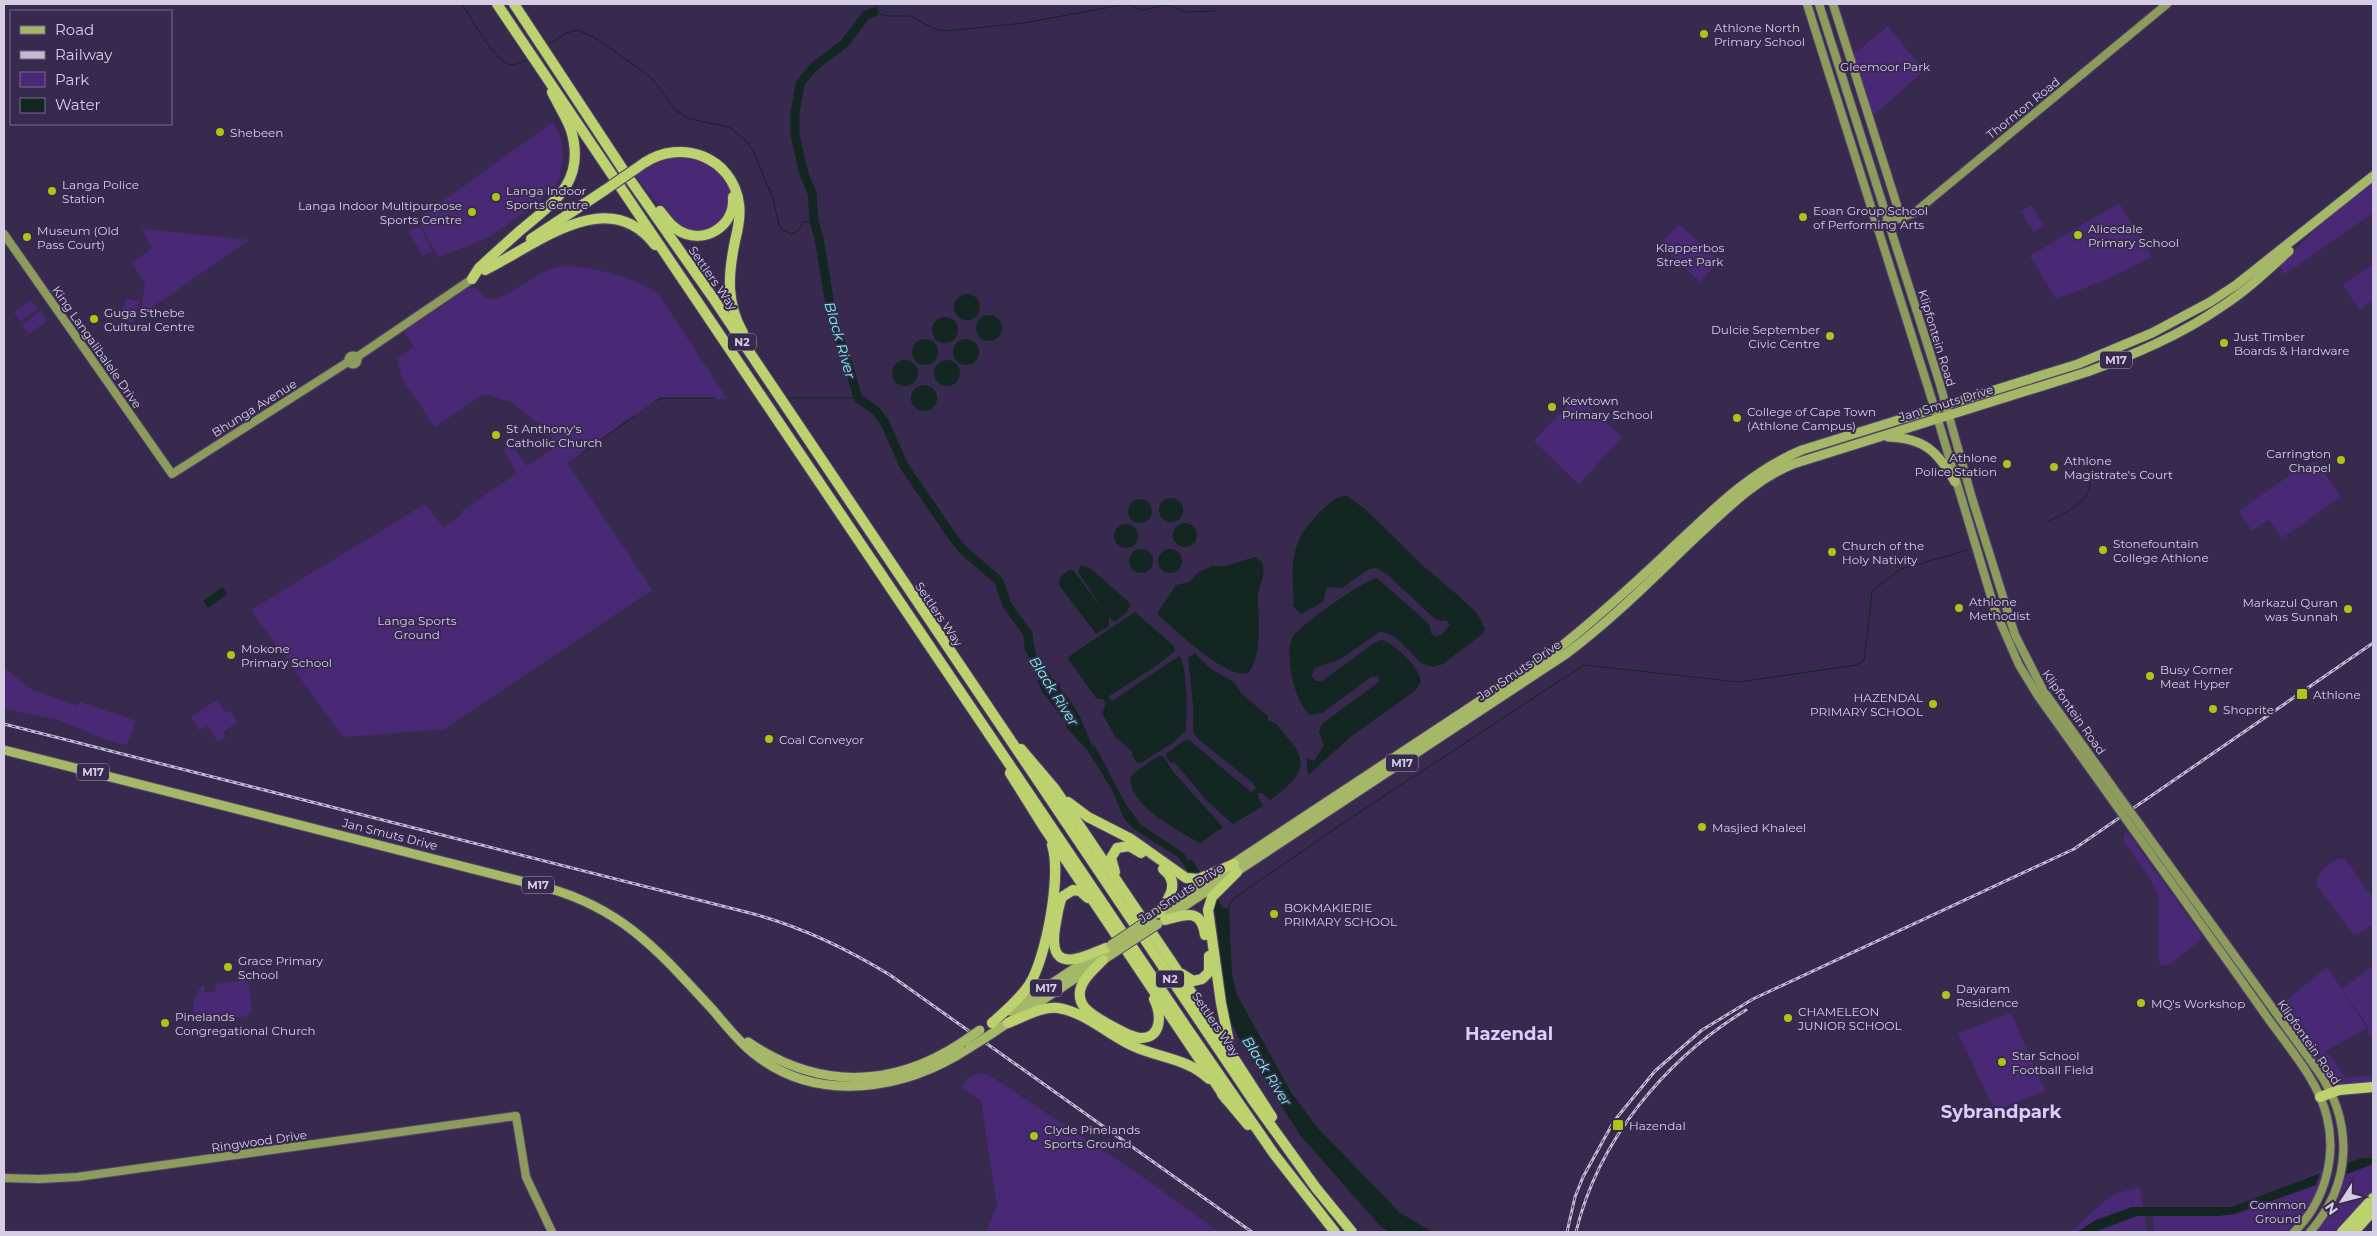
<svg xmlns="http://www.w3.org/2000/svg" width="2377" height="1236" font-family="Montserrat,sans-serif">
<rect width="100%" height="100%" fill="#382a4f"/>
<!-- green -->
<g fill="#492975">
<polygon points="1888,26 1924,71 1876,113 1871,114 1853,55"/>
<polygon points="553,122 561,138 563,157 560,177 556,186 534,205 488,238 438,257 418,219"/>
<path d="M678 156C705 158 730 173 732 203L716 229 688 233 670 220 635 175 655 161Z"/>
<polygon points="2373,181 2373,213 2285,274 2279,265 2321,224"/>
<polygon points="2119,203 2152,257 2108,279 2056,299 2030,256"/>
<polygon points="2031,205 2044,226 2034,232 2021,211"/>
<polygon points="1678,225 1680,225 1719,261 1700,282 1661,246 1661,243"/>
<polygon points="420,227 432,251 423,256 408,231"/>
<polygon points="142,229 249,240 141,315 145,283 132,263 152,248"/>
<polygon points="2373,264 2373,300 2360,310 2343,285"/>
<path d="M565 266C590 267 644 278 661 298L727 399H715V397H660L567 463 652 590 444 729 343 737 251 610 425 504 444 528 462 514 461 512 517 473 503 449 510 442 527 466 559 445 538 423 511 402 483 394 435 427 402 379 397 359 414 347 404 331 441 307 468 288H476L485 298C506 305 537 267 565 266Z"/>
<polygon points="126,299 139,302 133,323 119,319"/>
<polygon points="31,300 38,309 20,321 14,312"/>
<polygon points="41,311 47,321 29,334 22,325"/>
<polygon points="1577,395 1622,437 1579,484 1534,441"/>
<polygon points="2316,461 2341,497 2282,538 2269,519 2252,531 2239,511 2303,466 2305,468"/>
<polygon points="4,668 31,689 78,706 80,702 136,721 127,745 107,740 55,719 4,709"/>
<polygon points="217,700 226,713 230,711 238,722 223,732 226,737 218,742 208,726 199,730 191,717"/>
<polygon points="2127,832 2201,935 2198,942 2168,965 2162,965 2159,961 2159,897 2152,882 2124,841 2124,835"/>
<path d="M2342 858 2346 860 2373 899V924L2358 934 2352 933 2317 885C2315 873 2330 861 2342 858Z"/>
<polygon points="2373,966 2373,1042 2367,1029 2369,1028 2342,989"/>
<polygon points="2327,967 2367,1028 2326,1051 2346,1078 2373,1075 2373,1084 2339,1086 2332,1082 2278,1007"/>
<polygon points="248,980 252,1011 248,1016 201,1022 195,1018 193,1003 201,986 204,986 205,993 216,992 215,984"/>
<polygon points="2011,1013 2045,1091 1995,1111 1958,1033"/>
<polygon points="979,1073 987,1074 1137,1173 1219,1232 986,1232 997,1206 981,1100 964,1089 963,1086 967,1079"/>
<polygon points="2373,1164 2373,1193 2337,1232 2317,1232 2334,1208 2347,1174"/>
<polygon points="2322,1170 2323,1186 2299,1219 2285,1232 2154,1232 2152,1210 2230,1211"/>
<polygon points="2140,1187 2147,1232 2070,1232 2112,1195"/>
</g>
<!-- water -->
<g fill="#132622">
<circle cx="967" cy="307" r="13"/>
<circle cx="989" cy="328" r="13"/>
<circle cx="945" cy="330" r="13"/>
<circle cx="966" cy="352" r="13"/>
<circle cx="925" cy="352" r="13"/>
<circle cx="947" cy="373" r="13"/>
<circle cx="905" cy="373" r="13"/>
<circle cx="924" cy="398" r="13"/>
<path d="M1347 496 1366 510 1422 565 1460 597 1477 613 1485 629 1481 635 1443 664 1433 667 1421 663 1395 637 1381 631 1339 660 1314 668 1312 677 1316 681H1322L1374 643 1382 640C1396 645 1419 667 1421 681L1416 690 1353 735 1308 775 1306 758 1314 761 1324 745 1319 732 1322 724 1380 681 1378 676 1371 677 1322 713 1310 715C1295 702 1284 657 1292 638 1297 627 1364 580 1377 578L1429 624 1431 633 1435 636 1441 635 1450 625 1446 620 1441 621 1435 619 1388 575 1376 568 1369 569 1342 588 1327 587 1323 602 1301 614 1292 605 1294 603C1291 560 1290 540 1324 508 1331 502 1336 496 1347 496Z"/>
<circle cx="1171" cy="510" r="12"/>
<circle cx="1140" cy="511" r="12"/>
<circle cx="1185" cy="535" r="12"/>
<circle cx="1126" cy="536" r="12"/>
<circle cx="1141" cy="561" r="12"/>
<circle cx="1170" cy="561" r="12"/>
<path d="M1255 557 1262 562C1267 574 1259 584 1258 596 1258 619 1263 653 1249 672 1229 683 1174 628 1158 615V612L1176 585 1189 582 1199 572 1212 566H1225Z"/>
<polygon points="1081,565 1091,569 1131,604 1126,613 1115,622 1109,618 1109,626 1096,634 1059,585 1060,577 1069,570 1073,570 1104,611 1078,572"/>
<polygon points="222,587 227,594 208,608 203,601"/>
<path d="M1135 612 1174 646 1175 651 1157 665 1108 697 1112 701 1179 656C1188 665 1187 718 1186 731L1171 744 1141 763 1136 762 1131 754H1133L1132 751 1115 737 1102 713 1106 704 1104 700 1096 698 1068 659 1071 655Z"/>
<path d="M1028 634 1032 636 1039 668 1047 670 1052 678 1060 684V689C1076 703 1084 726 1092 746H1095L1125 803 1141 825 1184 853 1187 860H1192L1223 908H1229L1232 974 1237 995 1291 1092 1316 1126 1399 1212 1432 1232H1390L1381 1227 1300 1135 1242 1044 1231 1022 1227 1002 1215 911 1179 858 1134 829 1125 820 1112 790 1088 751 1067 728 1065 721 1043 693 1037 681 1040 678 1024 648Z"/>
<path d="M1195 653 1211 669 1234 682 1241 693 1268 716V721C1277 720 1281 731 1287 737 1313 765 1298 779 1270 800L1262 793H1258V797L1263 806 1233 824 1208 802 1174 762 1171 763 1166 757 1167 753 1183 741 1189 740 1251 792 1256 788 1253 783 1198 739 1193 732V704L1188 658Z"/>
<path d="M1158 756H1163L1175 774 1223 827 1200 843C1177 830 1131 807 1130 778L1133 774Z"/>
<polygon points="2362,1158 2373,1158 2373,1164 2347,1174 2348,1163"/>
<polygon points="2320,1173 2316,1185 2235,1214 2218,1216 2137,1216 2094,1232 2077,1232 2096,1220 2132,1207 2232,1207"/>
</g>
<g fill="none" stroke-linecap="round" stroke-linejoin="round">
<!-- stream -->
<g stroke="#132622" stroke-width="1">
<path d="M462 4C472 19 492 57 508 64 514 66 521 62 527 60"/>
<polyline points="878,4 874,12 886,16 910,16 935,29 946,31 1024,23 1127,4 1142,10 1166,5 1187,12 1215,11"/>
<polyline points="549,44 566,33 578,30 597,39 641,70 654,81 676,111 690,119 729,127 746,140 753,151 773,198 779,225 784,231 791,234 797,232 804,222 814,221"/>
<polyline points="788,398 858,398"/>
<polyline points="655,401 662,398 715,398"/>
<polyline points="584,452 634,416"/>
<path d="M2048 521C2060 516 2081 506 2087 494 2093 483 2085 466 2094 456"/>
<polyline points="1229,910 1229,905 1236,897 1352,817 1584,665 1739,682 1856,665 1864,661 1872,591 1901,569 1968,550"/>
</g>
<!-- river -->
<polyline stroke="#132622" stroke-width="9" points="874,12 866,15 845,43 816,65 805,77 800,84 795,113 795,135 804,174 812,193 814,221 819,238 833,323 844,351 858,398 876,411 885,423 904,466 952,536 962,549 999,581 1007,605 1028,634 1029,645"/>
<defs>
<g id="secondary">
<polyline points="1807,4 1932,400 1995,610 2019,665 2038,696 2113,801"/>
<polyline points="1819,4 1939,381 1972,498 2015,635 2043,690 2119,796"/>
<polyline points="1833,4 1901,218"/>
<polyline points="1876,227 1914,213 2167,4"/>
<polyline points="4,234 172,474 348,362"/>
<circle cx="353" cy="360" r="4.5"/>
<polyline points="357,357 472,279"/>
<path d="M2140 825 2318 1071C2354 1123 2352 1184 2310 1232"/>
<path d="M2133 829C2178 892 2223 954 2267 1017 2289 1048 2318 1080 2327 1117 2337 1158 2324 1203 2294 1232"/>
<polyline points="4,1178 39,1179 77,1177 516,1116 526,1177 552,1232"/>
</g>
<g id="primary">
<path d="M1888 437C1925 438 1938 452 1955 482"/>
<path d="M4 750 548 888C625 910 660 953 712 1009 725 1024 738 1041 753 1053 817 1105 905 1090 969 1048"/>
<path d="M1160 912 1554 652C1595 620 1632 586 1669 551 1711 512 1749 472 1802 450L2078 364 2152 333 2210 302 2236 285 2373 176"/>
<path d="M1166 918 1566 654C1613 619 1654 577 1696 537 1727 509 1754 480 1793 464L2087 372C2133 355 2181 335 2221 307 2246 291 2267 271 2289 251"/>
<polyline points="1010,1011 1095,955"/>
<polyline points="985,1038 1115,952"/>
<path d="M748 1042C817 1089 891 1089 961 1043"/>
</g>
<g id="highway">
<polyline points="497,4 1187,1028 1274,1154 1335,1232"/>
<polyline points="514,4 624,171 713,298 1252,1099 1316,1188 1352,1232"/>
<path d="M644 163C681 138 733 157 739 204 741 216 738 229 735 241 728 275 726 303 743 333"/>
<path d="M660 211C667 220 674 230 686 234 711 242 735 222 733 197"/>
<polyline points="531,239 605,190"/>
<path d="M485 270C536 245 608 183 655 245"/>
<path d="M472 279 479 268C493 255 507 242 522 229 556 201 586 180 571 130 566 116 558 105 552 92"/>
<polyline points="1021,749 1055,789 1175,967 1272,1117"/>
<polyline points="1010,773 1045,829 1226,1099"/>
<polyline points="1068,802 1088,817 1131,839 1186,878 1198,879 1234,864"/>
<polyline points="1115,872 1111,858 1117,848 1129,846 1141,853"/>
<path d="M1088 898 1080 891 1073 890 1062 897C1058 907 1057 918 1055 928 1048 974 1079 959 1106 948"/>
<path d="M1159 913C1169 898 1181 883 1163 869"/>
<path d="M1165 920C1185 915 1201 907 1205 935"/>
<path d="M1103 960C1094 969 1082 979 1080 991 1079 998 1081 1004 1086 1009 1094 1017 1130 1038 1141 1038 1163 1038 1161 1013 1154 999"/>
<polyline points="1182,974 1193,981 1202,979 1209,972 1209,956"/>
<path d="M992 1023C1005 1011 1019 1000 1029 985 1046 959 1062 874 1052 845"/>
<path d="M1008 1023C1024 1017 1041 1006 1058 1008 1085 1012 1109 1035 1133 1046 1159 1058 1187 1058 1209 1079"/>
<polyline points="1229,1042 1221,1003 1208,910 1212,897 1237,872"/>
<polyline points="1222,1094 1248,1125"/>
<polyline points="2320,1097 2339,1090 2373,1087"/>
<polyline points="2342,1232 2373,1198"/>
<polyline points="2354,1232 2373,1211"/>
</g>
</defs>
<!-- secondary casing -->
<use href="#secondary" stroke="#54476a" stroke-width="10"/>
<!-- primary casing -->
<use href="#primary" stroke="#54476a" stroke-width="11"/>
<!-- highway casing -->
<use href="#highway" stroke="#54476a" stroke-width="12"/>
<!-- secondary -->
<use href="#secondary" stroke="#8d9b5d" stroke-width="8"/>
<!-- primary -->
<use href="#primary" stroke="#a5b867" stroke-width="9"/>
<!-- highway -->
<use href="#highway" stroke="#bcd26f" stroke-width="10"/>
<defs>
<g id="rail">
<path d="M4 724 746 912C798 925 844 947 890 975L1252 1232"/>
<polyline points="1567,1232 1575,1197 1583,1177 1614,1121 1655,1071 1702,1030 1753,999 2074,849 2373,643"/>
<path d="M1576 1232C1598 1140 1666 1059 1746 1010"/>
</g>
</defs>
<!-- rail casing -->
<use href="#rail" stroke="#c2bad2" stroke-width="3"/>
<!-- rail -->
<use href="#rail" stroke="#382a4f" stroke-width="1" stroke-dasharray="4" stroke-linecap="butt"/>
<defs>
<g id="secondary-bridge">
<polyline points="2119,796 2140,825"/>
<polyline points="2113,801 2133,829"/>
</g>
<g id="primary-bridge">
<polyline points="1111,945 1153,917"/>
<polyline points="1115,952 1158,924"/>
<polyline points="961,1043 980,1030"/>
<polyline points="969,1048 985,1038"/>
</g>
<polyline id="highway-bridge" points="605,190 644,163"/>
</defs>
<!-- secondary-bridge casing -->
<use href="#secondary-bridge" stroke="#54476a" stroke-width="10" stroke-linecap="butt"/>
<!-- primary-bridge casing -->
<use href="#primary-bridge" stroke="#54476a" stroke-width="11" stroke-linecap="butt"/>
<!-- highway-bridge casing -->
<use href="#highway-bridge" stroke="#54476a" stroke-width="12" stroke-linecap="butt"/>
<!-- secondary-bridge -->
<use href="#secondary-bridge" stroke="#8d9b5d" stroke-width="8"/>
<!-- primary-bridge -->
<use href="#primary-bridge" stroke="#a5b867" stroke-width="9"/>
<!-- highway-bridge -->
<use href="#highway-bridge" stroke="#bcd26f" stroke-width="10"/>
</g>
<!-- markers -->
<g fill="#aac717" stroke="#382a4f" stroke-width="2">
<circle cx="1704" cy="34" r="5"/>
<circle cx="220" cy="132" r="5"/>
<circle cx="52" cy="191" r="5"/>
<circle cx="496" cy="197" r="5"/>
<circle cx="472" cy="212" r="5"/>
<circle cx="1803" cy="217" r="5"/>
<circle cx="2078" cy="235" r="5"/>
<circle cx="27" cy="237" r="5"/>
<circle cx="94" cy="319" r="5"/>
<circle cx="1830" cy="336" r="5"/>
<circle cx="2224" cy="343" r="5"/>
<circle cx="1552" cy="407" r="5"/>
<circle cx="1737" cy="418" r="5"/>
<circle cx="496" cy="435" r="5"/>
<circle cx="2341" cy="460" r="5"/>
<circle cx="2007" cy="464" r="5"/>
<circle cx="2054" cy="467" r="5"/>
<circle cx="2103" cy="550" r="5"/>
<circle cx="1832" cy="552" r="5"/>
<circle cx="1959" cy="608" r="5"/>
<circle cx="2348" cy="609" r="5"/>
<circle cx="231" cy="655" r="5"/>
<circle cx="2150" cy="676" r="5"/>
<rect x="2296" y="688" width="12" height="12" rx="2.5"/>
<circle cx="1933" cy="704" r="5"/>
<circle cx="2213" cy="709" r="5"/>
<circle cx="769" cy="739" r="5"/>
<circle cx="1702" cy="827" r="5"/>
<circle cx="1274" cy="914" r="5"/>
<circle cx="228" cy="967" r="5"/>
<circle cx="1946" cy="995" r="5"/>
<circle cx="2141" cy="1003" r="5"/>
<circle cx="1788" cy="1018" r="5"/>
<circle cx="165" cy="1023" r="5"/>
<circle cx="2002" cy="1062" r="5"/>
<rect x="1612" y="1119" width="12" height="12" rx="2.5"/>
<circle cx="1034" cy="1136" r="5"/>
</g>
<g text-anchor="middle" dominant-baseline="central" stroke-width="4" stroke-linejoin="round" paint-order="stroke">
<!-- shield labels -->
<g fill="#382a4f" stroke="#a59cb7" stroke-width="1">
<rect x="728" y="333.5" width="28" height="17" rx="4"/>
<rect x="2100" y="351.5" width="32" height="17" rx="4"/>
<rect x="1386" y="754.5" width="32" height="17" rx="4"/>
<rect x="77" y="763.5" width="32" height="17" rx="4"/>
<rect x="522" y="876.5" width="32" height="17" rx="4"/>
<rect x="1156" y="970.5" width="28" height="17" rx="4"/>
<rect x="1030" y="979.5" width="32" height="17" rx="4"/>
</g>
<g font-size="11" font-weight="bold" fill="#d4cde4">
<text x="742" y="342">N2</text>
<text x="2116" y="360">M17</text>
<text x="1402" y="763">M17</text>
<text x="93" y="772">M17</text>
<text x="538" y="885">M17</text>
<text x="1170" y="979">N2</text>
<text x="1046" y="988">M17</text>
</g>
<!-- poi labels -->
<g font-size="12" fill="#d4cde4" stroke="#382a4f" text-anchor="start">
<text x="1714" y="27">Athlone North<tspan x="1714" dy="14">Primary School</tspan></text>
<text x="230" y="132">Shebeen</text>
<text x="62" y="184">Langa Police<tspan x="62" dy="14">Station</tspan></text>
<text x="506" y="190">Langa Indoor<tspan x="506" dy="14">Sports Centre</tspan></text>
<text x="462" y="205" text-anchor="end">Langa Indoor Multipurpose<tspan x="462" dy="14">Sports Centre</tspan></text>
<text x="1813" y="210">Eoan Group School<tspan x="1813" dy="14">of Performing Arts</tspan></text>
<text x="2088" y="228">Alicedale<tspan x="2088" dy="14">Primary School</tspan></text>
<text x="37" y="230">Museum (Old<tspan x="37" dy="14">Pass Court)</tspan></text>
<text x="104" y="312">Guga S'thebe<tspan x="104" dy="14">Cultural Centre</tspan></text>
<text x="1820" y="329" text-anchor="end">Dulcie September<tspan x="1820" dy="14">Civic Centre</tspan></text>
<text x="2234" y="336">Just Timber<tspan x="2234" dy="14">Boards &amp; Hardware</tspan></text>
<text x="1562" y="400">Kewtown<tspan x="1562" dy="14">Primary School</tspan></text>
<text x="1747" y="411">College of Cape Town<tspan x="1747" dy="14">(Athlone Campus)</tspan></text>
<text x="506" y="428">St Anthony's<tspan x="506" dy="14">Catholic Church</tspan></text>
<text x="2331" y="453" text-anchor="end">Carrington<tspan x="2331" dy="14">Chapel</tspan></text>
<text x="1997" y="457" text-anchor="end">Athlone<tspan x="1997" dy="14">Police Station</tspan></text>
<text x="2064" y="460">Athlone<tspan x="2064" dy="14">Magistrate's Court</tspan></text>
<text x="2113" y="543">Stonefountain<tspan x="2113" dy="14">College Athlone</tspan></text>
<text x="1842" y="545">Church of the<tspan x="1842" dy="14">Holy Nativity</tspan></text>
<text x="1969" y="601">Athlone<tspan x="1969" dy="14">Methodist</tspan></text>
<text x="2338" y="602" text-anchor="end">Markazul Quran<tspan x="2338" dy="14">was Sunnah</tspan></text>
<text x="241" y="648">Mokone<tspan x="241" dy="14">Primary School</tspan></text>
<text x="2160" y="669">Busy Corner<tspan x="2160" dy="14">Meat Hyper</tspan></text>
<text x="2313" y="694">Athlone</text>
<text x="1923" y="697" text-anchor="end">HAZENDAL<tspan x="1923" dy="14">PRIMARY SCHOOL</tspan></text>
<text x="2223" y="709">Shoprite</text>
<text x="779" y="739">Coal Conveyor</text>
<text x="1712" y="827">Masjied Khaleel</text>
<text x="1284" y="907">BOKMAKIERIE<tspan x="1284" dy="14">PRIMARY SCHOOL</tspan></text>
<text x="238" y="960">Grace Primary<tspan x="238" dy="14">School</tspan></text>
<text x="1956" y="988">Dayaram<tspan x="1956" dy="14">Residence</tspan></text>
<text x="2151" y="1003">MQ's Workshop</text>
<text x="1798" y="1011">CHAMELEON<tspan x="1798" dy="14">JUNIOR SCHOOL</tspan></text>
<text x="175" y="1016">Pinelands<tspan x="175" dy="14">Congregational Church</tspan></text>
<text x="2012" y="1055">Star School<tspan x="2012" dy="14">Football Field</tspan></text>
<text x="1629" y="1125">Hazendal</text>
<text x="1044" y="1129">Clyde Pinelands<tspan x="1044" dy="14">Sports Ground</tspan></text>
</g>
<!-- park labels -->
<g font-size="12" fill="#d5c7f3" stroke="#382a4f">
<text x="1885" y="66">Gleemoor Park</text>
<text x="1690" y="247">Klapperbos<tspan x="1690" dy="14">Street Park</tspan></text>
<text x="417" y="620">Langa Sports<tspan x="417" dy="14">Ground</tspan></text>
<text x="2278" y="1204">Common<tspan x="2278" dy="14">Ground</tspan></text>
</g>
<!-- street labels -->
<g font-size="12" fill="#d4cde4" stroke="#382a4f">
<text transform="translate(2023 108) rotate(-39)">Thornton Road</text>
<text transform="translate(713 278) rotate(55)">Settlers Way</text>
<text transform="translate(1937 338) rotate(73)">Klipfontein Road</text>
<text transform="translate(97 347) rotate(55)">King Langalibalele Drive</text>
<text transform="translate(1946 403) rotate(-17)">Jan Smuts Drive</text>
<text transform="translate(254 408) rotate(-32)">Bhunga Avenue</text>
<text transform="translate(939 614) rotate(56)">Settlers Way</text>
<text transform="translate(1519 670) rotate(-34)">Jan Smuts Drive</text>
<text transform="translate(2074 712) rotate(55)">Klipfontein Road</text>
<text transform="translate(390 834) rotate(14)">Jan Smuts Drive</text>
<text transform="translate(1181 893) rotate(-33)">Jan Smuts Drive</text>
<text transform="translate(1216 1024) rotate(56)">Settlers Way</text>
<text transform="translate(2309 1042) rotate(55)">Klipfontein Road</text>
<text transform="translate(259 1141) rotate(-8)">Ringwood Drive</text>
</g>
<!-- water labels -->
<g font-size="14" font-style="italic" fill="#70fae1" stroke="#382a4f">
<text transform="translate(840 340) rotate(74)">Black River</text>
<text transform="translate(1054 691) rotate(58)">Black River</text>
<text transform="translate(1267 1071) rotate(58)">Black River</text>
</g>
<!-- district labels -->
<g font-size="18" font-weight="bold" fill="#dcccfc" stroke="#382a4f">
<text x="1509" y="1034">Hazendal</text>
<text x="2001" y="1112">Sybrandpark</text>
</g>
</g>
<!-- border -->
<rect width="2377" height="1236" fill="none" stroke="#d4cde4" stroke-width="10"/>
<!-- legend -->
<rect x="10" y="10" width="162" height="115" fill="#382a4f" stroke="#766b8b"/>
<rect x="20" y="26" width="25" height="8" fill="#a5b867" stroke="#766b8b"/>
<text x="55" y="35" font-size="15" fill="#d4cde4">Road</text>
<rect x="20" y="51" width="25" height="8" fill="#c2bad2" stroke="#766b8b"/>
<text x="55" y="60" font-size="15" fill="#d4cde4">Railway</text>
<rect x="20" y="72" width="25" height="15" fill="#492975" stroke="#766b8b"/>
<text x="55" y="85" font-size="15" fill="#d4cde4">Park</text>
<rect x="20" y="98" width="25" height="15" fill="#132622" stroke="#766b8b"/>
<text x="55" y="110" font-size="15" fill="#d4cde4">Water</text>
<!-- north arrow -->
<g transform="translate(2342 1201) rotate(234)" stroke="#382a4f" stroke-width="4" paint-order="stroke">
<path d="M0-4L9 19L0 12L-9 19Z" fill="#d4cde4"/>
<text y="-8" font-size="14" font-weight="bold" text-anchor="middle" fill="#d4cde4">N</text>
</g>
</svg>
